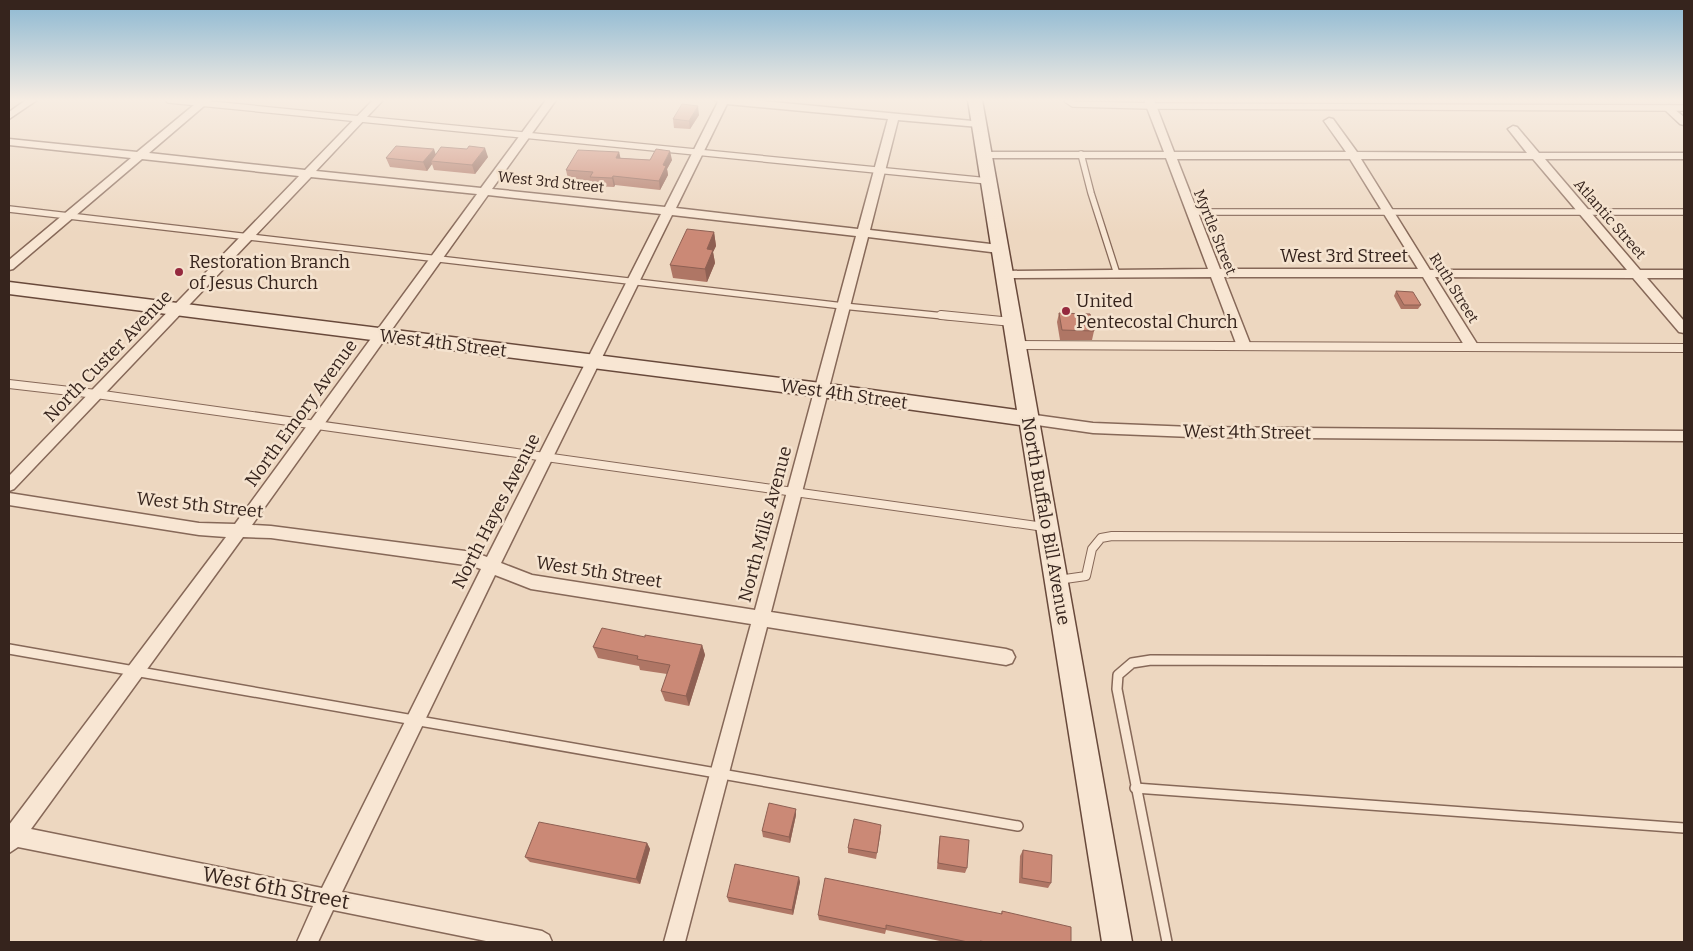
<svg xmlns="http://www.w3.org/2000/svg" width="1693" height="951" font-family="Bitter,serif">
<rect width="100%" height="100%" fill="#edd7c0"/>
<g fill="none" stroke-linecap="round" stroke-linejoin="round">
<defs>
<g id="service-far2">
<polyline points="169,100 988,181"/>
<polyline points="1067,100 1073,104 1151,106 1684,108"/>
<polyline points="1081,154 1091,193 1117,274"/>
<polyline points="9,209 843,306 954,317"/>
<polyline points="1191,212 1684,212"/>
</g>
<g id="service-far1">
<polyline points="941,315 1012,322"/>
<polyline points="1017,345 1684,348"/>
<polyline points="9,384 96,394 1044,527"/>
<polyline points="1058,580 1086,576 1092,549 1101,538 1112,536 1684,538"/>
</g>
<g id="service">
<polyline points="9,649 1018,826"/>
<polyline points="1135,788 1684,828"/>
<polyline points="1167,942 1117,689 1118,675 1132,663 1151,660 1684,662"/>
</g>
<g id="minor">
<polygon points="26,100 37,100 9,119 9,112"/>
<path d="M200 100H211L149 153 305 170 373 100H383L316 171 481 188 546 100H556L492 189 665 207 718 102 715 100H751L983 122 984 124 983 126 979 127 898 120 870 230 999 245 1005 249 999 253 868 237 771 612 1006 649 1012 651 1015 657 1012 663 1006 665 767 627 685 942H664L751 624 531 589 495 575 342 892 542 931 549 935 552 942H491L333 910 318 942H297L313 906 18 847 9 853V825L226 537 199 535 9 505V493L199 523 235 524 477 194 311 177 14 489 9 491V476L299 176 142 159 13 269 9 270V260L131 158 9 145V139L137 152ZM727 104 888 119 858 229 676 208ZM488 195 661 214 487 557 473 552 271 526 252 525ZM672 215 856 236 755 610 532 575 501 563ZM243 537 271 538 472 566 481 569 322 888 31 829Z"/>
<path d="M1144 100H1154L1174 152H1346L1324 121 1329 118 1333 119 1357 152 1527 153 1508 129 1513 126 1517 127 1539 153H1684V159H1545L1640 270H1684V278H1647L1684 321V333L1679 332 1633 278 1435 277 1479 347 1477 350H1467L1423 277H1224L1251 346 1249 349H1239L1237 346 1211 277 1000 278 998 275 1004 271 1208 269 1166 158H984L979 155 984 152H1164ZM1177 159H1350L1418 269H1220ZM1361 159H1533L1627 270H1430Z"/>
<polygon points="1669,105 1684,117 1684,125 1680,124 1665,110 1664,108"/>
<polygon points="1028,414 1093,423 1192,427 1684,431 1684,441 1192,437 1093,433 1023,423 1021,419 1023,415"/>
</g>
<polygon id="secondary" points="968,100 982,100 1132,942 1102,942 1020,425 821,397 9,294 9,282 821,383 1017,410"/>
</defs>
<!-- service-far2 casing -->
<use href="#service-far2" stroke="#866858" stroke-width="8"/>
<!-- service-far1 casing -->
<use href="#service-far1" stroke="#866858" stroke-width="10"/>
<!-- service casing -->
<use href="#service" stroke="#866858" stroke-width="12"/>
<!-- minor casing -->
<use href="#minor" stroke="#866858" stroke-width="3"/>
<!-- secondary casing -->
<use href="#secondary" stroke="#68493b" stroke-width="3"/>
<!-- service-far2 -->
<use href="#service-far2" stroke="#f8e6d3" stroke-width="5.5"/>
<!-- service-far1 -->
<use href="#service-far1" stroke="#f8e6d3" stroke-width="8"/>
<!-- service -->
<use href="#service" stroke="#f8e6d3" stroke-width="9"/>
<!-- minor -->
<use href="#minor" fill="#f8e6d3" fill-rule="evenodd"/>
<!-- secondary -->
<use href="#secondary" fill="#f8e6d3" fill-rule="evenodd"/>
</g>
<!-- wall -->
<g fill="#af7665">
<polygon points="699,115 690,129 674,128 673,119"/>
<polygon points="619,152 620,158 650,160 672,160 667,169 668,175 660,190 615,185 614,187 593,186 592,181 568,179 566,170"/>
<polygon points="436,154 488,157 475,174 434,170 432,164 427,171 390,167 386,158"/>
<polygon points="714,232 716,246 713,252 715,263 707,282 673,278 670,265"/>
<polygon points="1396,291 1421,305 1418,309 1401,309 1394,296"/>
<polygon points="1059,313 1094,331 1092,340 1060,340 1057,322"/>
<polygon points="645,637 702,645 705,655 689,706 665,701 661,691 667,674 640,670 639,666 598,658 593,647"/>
<polygon points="796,815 790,843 763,837 762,831"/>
<polygon points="881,831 876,859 848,853 848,848"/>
<polygon points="940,836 967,868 965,873 937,869 939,842"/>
<polygon points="647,843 650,849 640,884 530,862 525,857"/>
<polygon points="1023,850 1051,883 1048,888 1019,883 1020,856"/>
<polygon points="799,877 800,882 793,915 729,902 727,897"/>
<polygon points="1002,911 1071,942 945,942 886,930 885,934 819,920 818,915 1001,914"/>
</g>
<!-- shaded-wall -->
<g fill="#8e6053">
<polygon points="698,106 699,115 690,129 689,121"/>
<polygon points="485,148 488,157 475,174 472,165"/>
<polygon points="434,149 437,158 431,161 432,164 427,171 423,162"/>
<polygon points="670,151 672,160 667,169 668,175 660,190 659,181 663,165"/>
<polygon points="619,152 621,160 616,158"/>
<polygon points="613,176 615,185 614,187 612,178"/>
<polygon points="714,232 716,246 713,252 715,263 707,282 705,269 707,249"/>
<polygon points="702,645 705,655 689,706 686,696"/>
<polygon points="796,809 796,815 790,843 789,837"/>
<polygon points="647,843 650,849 640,884 636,879"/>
<polygon points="799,877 800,882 793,915 792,910"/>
</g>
<!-- building -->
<g fill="#cb8976" stroke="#8e6053">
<polygon points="682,104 698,106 689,121 673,119"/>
<polygon points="396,146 434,149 423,162 386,158"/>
<polygon points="469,146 485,148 472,165 431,161 441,147 467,149"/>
<polygon points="656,149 670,151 663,165 666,166 659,181 613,176 612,178 590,177 593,172 566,170 578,150 619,152 616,158 650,160"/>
<polygon points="687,229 714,232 707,249 713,250 705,269 670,265"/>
<polygon points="1396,291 1413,292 1421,305 1404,305"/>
<polygon points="1059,313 1090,314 1094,331 1062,330"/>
<polygon points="602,628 645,637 645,635 702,645 686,696 661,691 670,665 637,659 638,656 593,647"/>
<polygon points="769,803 796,809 789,837 762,831"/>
<polygon points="854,819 881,825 877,853 848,848"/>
<polygon points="539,822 647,843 636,879 525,857"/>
<polygon points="940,836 969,840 967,868 938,863"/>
<polygon points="1023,850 1052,855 1051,883 1022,878"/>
<polygon points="735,864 799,877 792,910 727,897"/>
<polygon points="825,878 1002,914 1002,911 1071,927 1071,942 986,942 980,941 980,942 968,942 886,925 886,929 818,915"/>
</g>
<!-- sky -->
<linearGradient id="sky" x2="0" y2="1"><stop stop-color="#8cb8d2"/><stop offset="0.43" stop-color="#f7ede3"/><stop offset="1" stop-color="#f7ede3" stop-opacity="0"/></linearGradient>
<rect width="1693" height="233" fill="url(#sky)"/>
<!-- markers -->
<g fill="#95293e" stroke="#f5e3cf" stroke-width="2">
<circle cx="179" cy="272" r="5"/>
<circle cx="1066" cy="311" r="5"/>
</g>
<g text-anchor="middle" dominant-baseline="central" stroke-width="5" stroke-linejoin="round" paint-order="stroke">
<!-- far-street labels -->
<g font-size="15" fill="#36241d" stroke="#f5e3cf">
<text transform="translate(551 182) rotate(6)">West 3rd Street</text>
<text transform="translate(1610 219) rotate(49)">Atlantic Street</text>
<text transform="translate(1215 232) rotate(68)">Myrtle Street</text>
<text transform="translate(1454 288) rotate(58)">Ruth Street</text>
</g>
<!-- street labels -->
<g font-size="18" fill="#36241d" stroke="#f5e3cf">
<text x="1344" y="256">West 3rd Street</text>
<text transform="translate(443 343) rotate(7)">West 4th Street</text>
<text transform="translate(108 356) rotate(-46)">North Custer Avenue</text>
<text transform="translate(844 394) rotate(8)">West 4th Street</text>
<text transform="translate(301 413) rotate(-54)">North Emory Avenue</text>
<text transform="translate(1247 432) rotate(1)">West 4th Street</text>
<text transform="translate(200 505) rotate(6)">West 5th Street</text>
<text transform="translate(496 511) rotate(-63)">North Hayes Avenue</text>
<text transform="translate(1046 521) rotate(80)">North Buffalo Bill Avenue</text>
<text transform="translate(765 524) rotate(-75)">North Mills Avenue</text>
<text transform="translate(599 572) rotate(9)">West 5th Street</text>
</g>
<!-- poi labels -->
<g font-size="18" fill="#36241d" stroke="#f5e3cf" text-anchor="start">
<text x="189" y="262">Restoration Branch<tspan x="189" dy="21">of Jesus Church</tspan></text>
<text x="1076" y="301">United<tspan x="1076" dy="21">Pentecostal Church</tspan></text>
</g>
<!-- near-street labels -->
<g font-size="21" fill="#36241d" stroke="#f5e3cf">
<text transform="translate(276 888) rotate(11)">West 6th Street</text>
</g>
</g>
<!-- border -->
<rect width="1693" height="951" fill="none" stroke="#36241d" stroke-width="20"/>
</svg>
